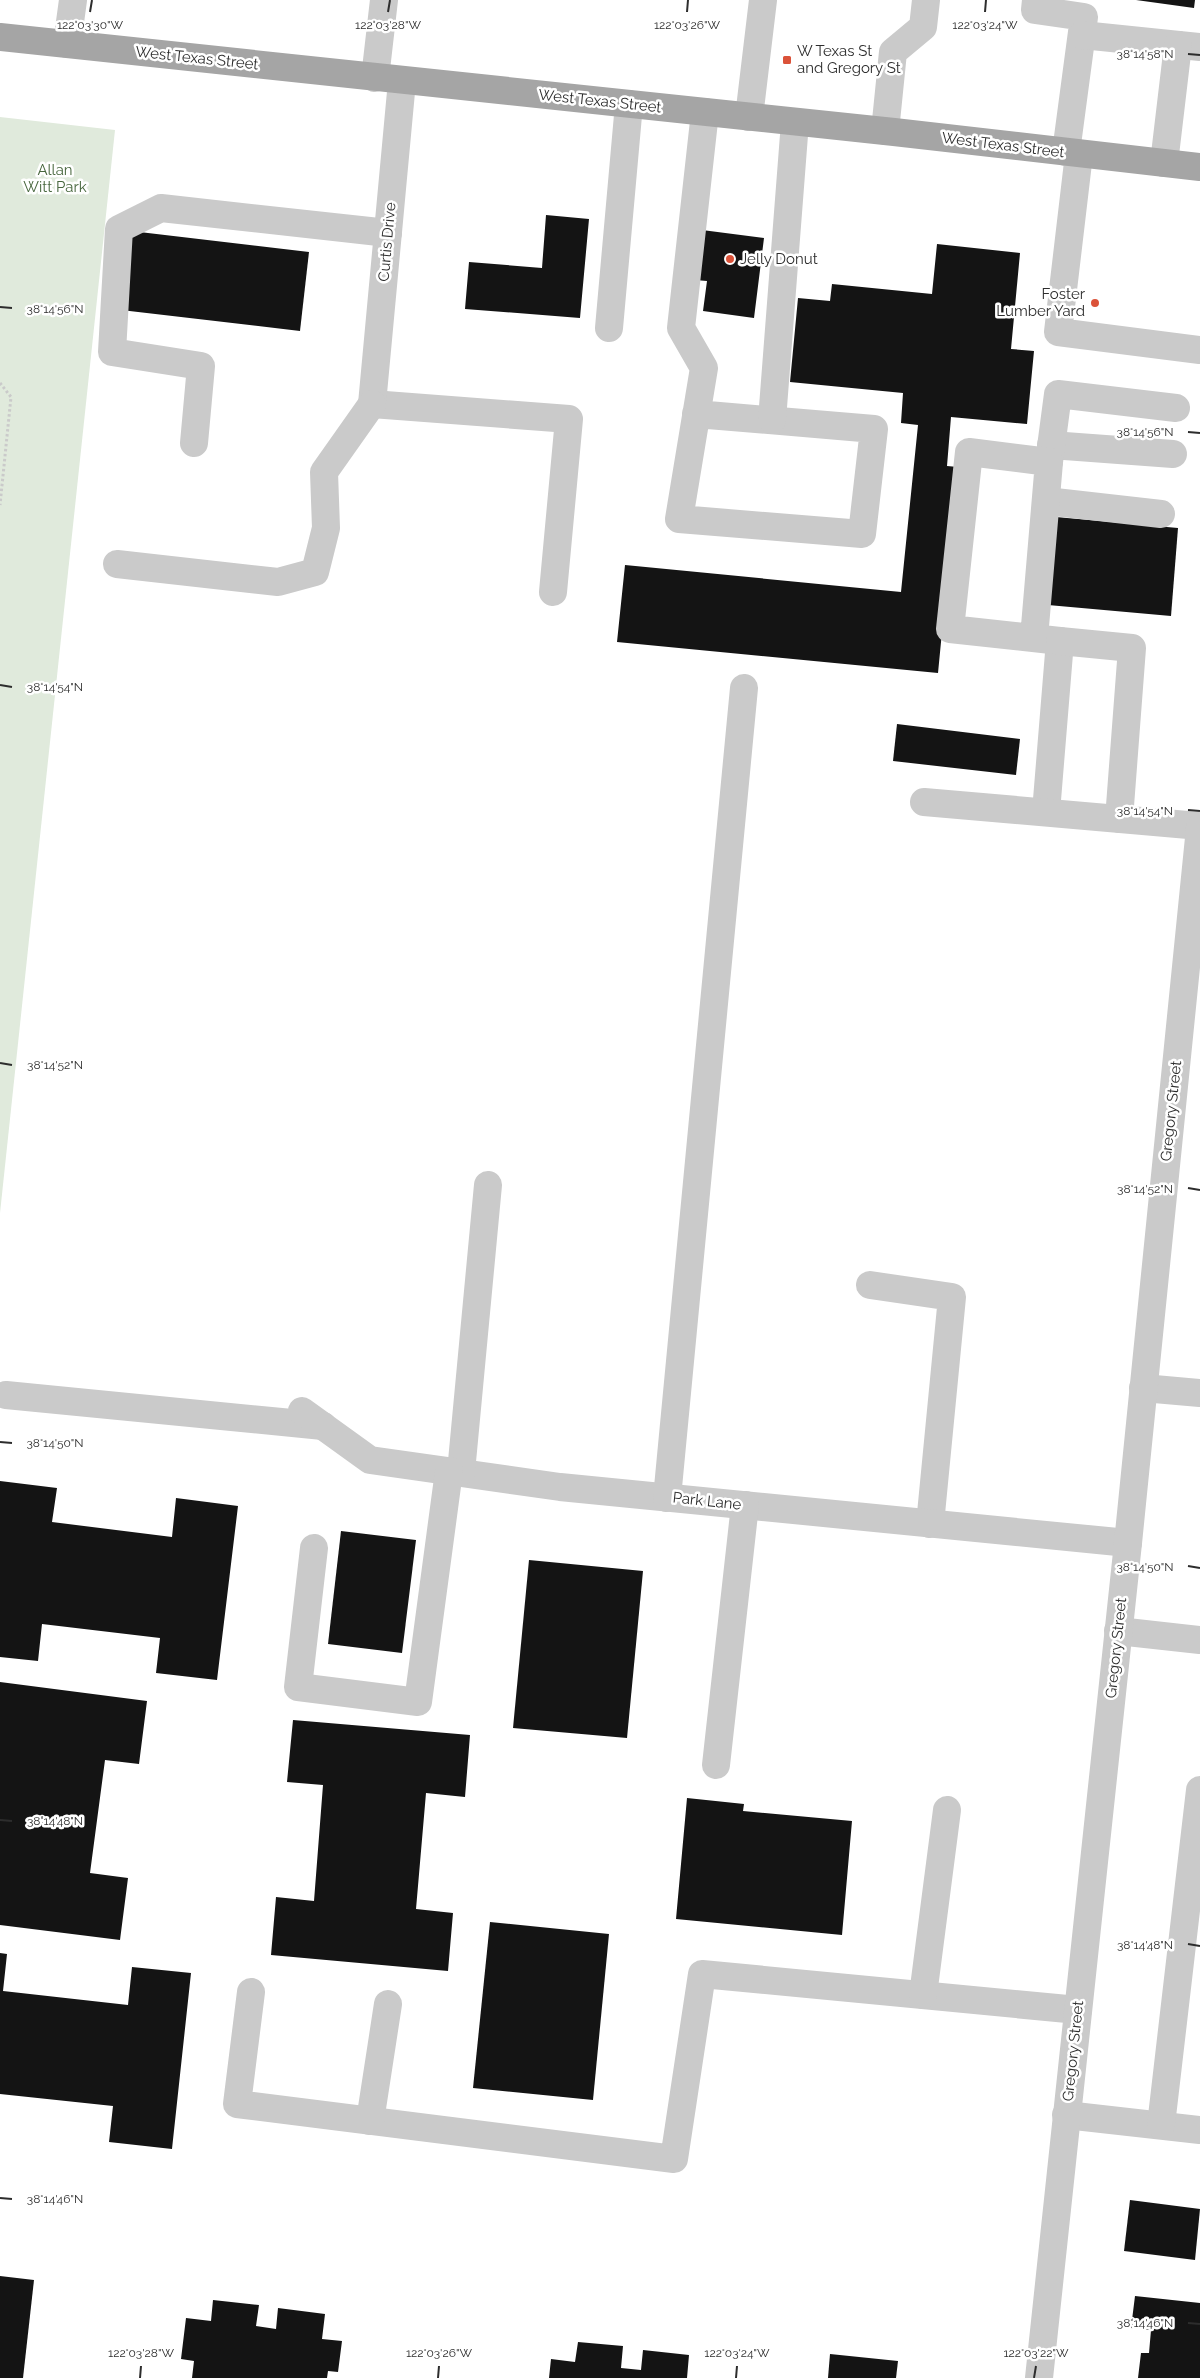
<svg xmlns="http://www.w3.org/2000/svg" width="1200" height="2378" font-family="Raleway,sans-serif">
<rect width="100%" height="100%" fill="#fff"/>
<!-- green -->
<polygon fill="#e0eadc" points="0,117 115,130 0,1213"/>
<!-- building -->
<g fill="#141414">
<polygon points="1136,0 1195,0 1194,8"/>
<polygon points="546,215 589,219 580,318 465,309 469,262 542,268"/>
<polygon points="702,230 764,238 754,318 703,311 707,281 695,280"/>
<polygon points="131,231 309,252 300,331 121,310"/>
<polygon points="937,244 1020,253 1011,349 1034,351 1027,424 951,417 947,466 958,467 938,673 617,642 625,565 901,592 918,425 901,423 903,393 790,382 798,298 830,301 832,284 932,294"/>
<polygon points="1056,517 1178,528 1171,616 1048,605"/>
<polygon points="897,724 1020,739 1016,775 893,761"/>
<polygon points="0,1481 57,1488 52,1522 172,1537 176,1498 238,1506 217,1680 156,1673 160,1638 42,1624 38,1661 0,1657"/>
<polygon points="341,1531 416,1540 402,1653 328,1644"/>
<polygon points="529,1560 643,1571 627,1738 513,1728"/>
<polygon points="0,1682 147,1701 139,1764 105,1760 90,1873 128,1878 120,1940 0,1925"/>
<polygon points="293,1720 470,1735 465,1797 426,1793 416,1909 453,1913 448,1971 271,1955 276,1897 314,1901 323,1785 287,1782"/>
<polygon points="687,1798 744,1804 743,1811 852,1821 842,1935 676,1919"/>
<polygon points="490,1922 609,1934 593,2100 473,2088"/>
<polygon points="0,1953 7,1954 3,1991 128,2005 132,1967 191,1973 172,2149 109,2142 113,2106 0,2094"/>
<polygon points="1130,2200 1200,2209 1195,2260 1124,2251"/>
<polygon points="0,2276 34,2280 23,2378 0,2378"/>
<polygon points="1135,2296 1200,2303 1200,2378 1138,2378 1141,2353 1149,2353 1151,2330 1131,2328"/>
<polygon points="213,2300 259,2305 256,2326 276,2329 278,2308 325,2314 322,2339 342,2341 338,2372 328,2371 327,2378 192,2378 194,2361 181,2359 186,2318 211,2321"/>
<polygon points="578,2342 623,2346 621,2368 641,2370 643,2350 689,2355 687,2378 549,2378 551,2359 575,2362"/>
<polygon points="830,2354 898,2361 896,2378 828,2378"/>
</g>
<g fill="none" stroke-linecap="round" stroke-linejoin="round">
<!-- path -->
<polyline stroke="#cacaca" stroke-width="3" stroke-dasharray="2.5 2.5" stroke-linecap="butt" points="0,383 11,397 0,505"/>
<!-- minor -->
<g stroke="#cacaca" stroke-width="28">
<polyline points="1036,0 1035,10 1084,17 1066,152"/>
<polyline points="1082,35 1200,47"/>
<polyline points="67,44 73,0"/>
<polyline points="375,78 384,0"/>
<polyline points="749,117 763,0"/>
<polyline points="885,131 893,52 923,27 926,0"/>
<polyline points="1079,154 1058,332 1200,350"/>
<polyline points="1164,163 1178,45"/>
<polyline points="609,328 629,104"/>
<polyline points="372,404 569,419 553,592"/>
<polyline points="372,404 402,81"/>
<polyline points="696,414 874,429 862,534 679,519 704,368 681,328 705,112"/>
<polyline points="772,420 795,122"/>
<polyline points="194,443 201,366 112,352 119,229 161,208 388,233"/>
<polyline points="1051,445 1173,454"/>
<polyline points="1049,462 1058,394 1176,408"/>
<polyline points="1046,501 1161,514"/>
<polyline points="117,564 278,582 315,572 326,528 324,472 372,404"/>
<polyline points="1034,638 1049,462 969,452 950,629 1060,641 1046,812"/>
<polyline points="1060,641 1132,648 1119,819"/>
<polyline points="924,802 1200,826"/>
<polyline points="870,1285 952,1297 930,1524"/>
<polyline points="1143,1388 1200,1393"/>
<polyline points="6,1395 323,1426"/>
<polyline points="302,1411 370,1460 560,1487 1128,1543"/>
<polyline points="461,1472 488,1185"/>
<polyline points="667,1498 744,688"/>
<polyline points="314,1548 298,1687 418,1702 449,1471"/>
<polyline points="1118,1631 1200,1640"/>
<polyline points="716,1765 745,1505"/>
<polyline points="251,1992 237,2104 674,2159 702,1974 1078,2010"/>
<polyline points="923,1995 947,1810"/>
<polyline points="1066,2115 1200,2130"/>
<polyline points="370,2121 388,2004"/>
<polyline points="1161,2125 1200,1790"/>
<polyline points="1039,2378 1128,1543 1200,828"/>
</g>
<!-- major -->
<polyline stroke="#a5a5a5" stroke-width="28" points="0,37 894,132 1200,167"/>
</g>
<!-- ticks -->
<path fill="none" stroke="#2d2d2d" stroke-width="2" d="M90 12 92 0M388 12 390 0M687 12 688 0M985 12 986 0M1188 54 1200 55M0 307 12 308M1188 432 1200 433M0 685 12 687M1188 810 1200 811M0 1063 12 1065M1188 1188 1200 1190M0 1442 12 1443M1188 1566 1200 1568M0 1820 12 1821M1188 1944 1200 1946M0 2198 12 2199M1188 2323 1200 2324M140 2378 141 2366M438 2378 439 2366M736 2378 737 2366M1034 2378 1036 2366"/>
<!-- markers -->
<g fill="#db5239" stroke="#fff" stroke-width="2">
<rect x="782" y="55" width="10" height="10" rx="2.5"/>
<circle cx="730" cy="259" r="5"/>
<circle cx="1095" cy="303" r="5"/>
</g>
<g text-anchor="middle" dominant-baseline="central" stroke-width="5" stroke-linejoin="round" paint-order="stroke">
<!-- poi labels -->
<g font-size="15" fill="#2d2d2d" stroke="#fff" text-anchor="start">
<text x="797" y="51">W Texas St<tspan x="797" dy="17">and Gregory St</tspan></text>
<text x="740" y="259">Jelly Donut</text>
<text x="1085" y="294" text-anchor="end">Foster<tspan x="1085" dy="17">Lumber Yard</tspan></text>
</g>
<!-- street labels -->
<g font-size="15" fill="#2d2d2d" stroke="#fff">
<text transform="translate(197 58) rotate(6)">West Texas Street</text>
<text transform="translate(600 101) rotate(6)">West Texas Street</text>
<text transform="translate(1003 145) rotate(7)">West Texas Street</text>
<text transform="translate(387 242) rotate(-85)">Curtis Drive</text>
<text transform="translate(1171 1111) rotate(-84)">Gregory Street</text>
<text transform="translate(707 1501) rotate(6)">Park Lane</text>
<text transform="translate(1116 1648) rotate(-84)">Gregory Street</text>
<text transform="translate(1073 2051) rotate(-84)">Gregory Street</text>
</g>
<!-- park labels -->
<g font-size="15" fill="#47663d" stroke="#fff">
<text x="55" y="170">Allan<tspan x="55" dy="17">Witt Park</tspan></text>
</g>
</g>
<g font-size="12" text-anchor="middle" fill="#2d2d2d" stroke="#fff" stroke-width="5" stroke-linejoin="round" paint-order="stroke">
<text x="90" y="29">122°03'30"W</text>
<text x="388" y="29">122°03'28"W</text>
<text x="687" y="29">122°03'26"W</text>
<text x="985" y="29">122°03'24"W</text>
<text x="1145" y="58">38°14'58"N</text>
<text x="55" y="313">38°14'56"N</text>
<text x="1145" y="436">38°14'56"N</text>
<text x="55" y="691">38°14'54"N</text>
<text x="1145" y="815">38°14'54"N</text>
<text x="55" y="1069">38°14'52"N</text>
<text x="1145" y="1193">38°14'52"N</text>
<text x="55" y="1447">38°14'50"N</text>
<text x="1145" y="1571">38°14'50"N</text>
<text x="55" y="1825">38°14'48"N</text>
<text x="1145" y="1949">38°14'48"N</text>
<text x="55" y="2203">38°14'46"N</text>
<text x="1145" y="2327">38°14'46"N</text>
<text x="141" y="2357">122°03'28"W</text>
<text x="439" y="2357">122°03'26"W</text>
<text x="737" y="2357">122°03'24"W</text>
<text x="1036" y="2357">122°03'22"W</text>
</g>
</svg>
